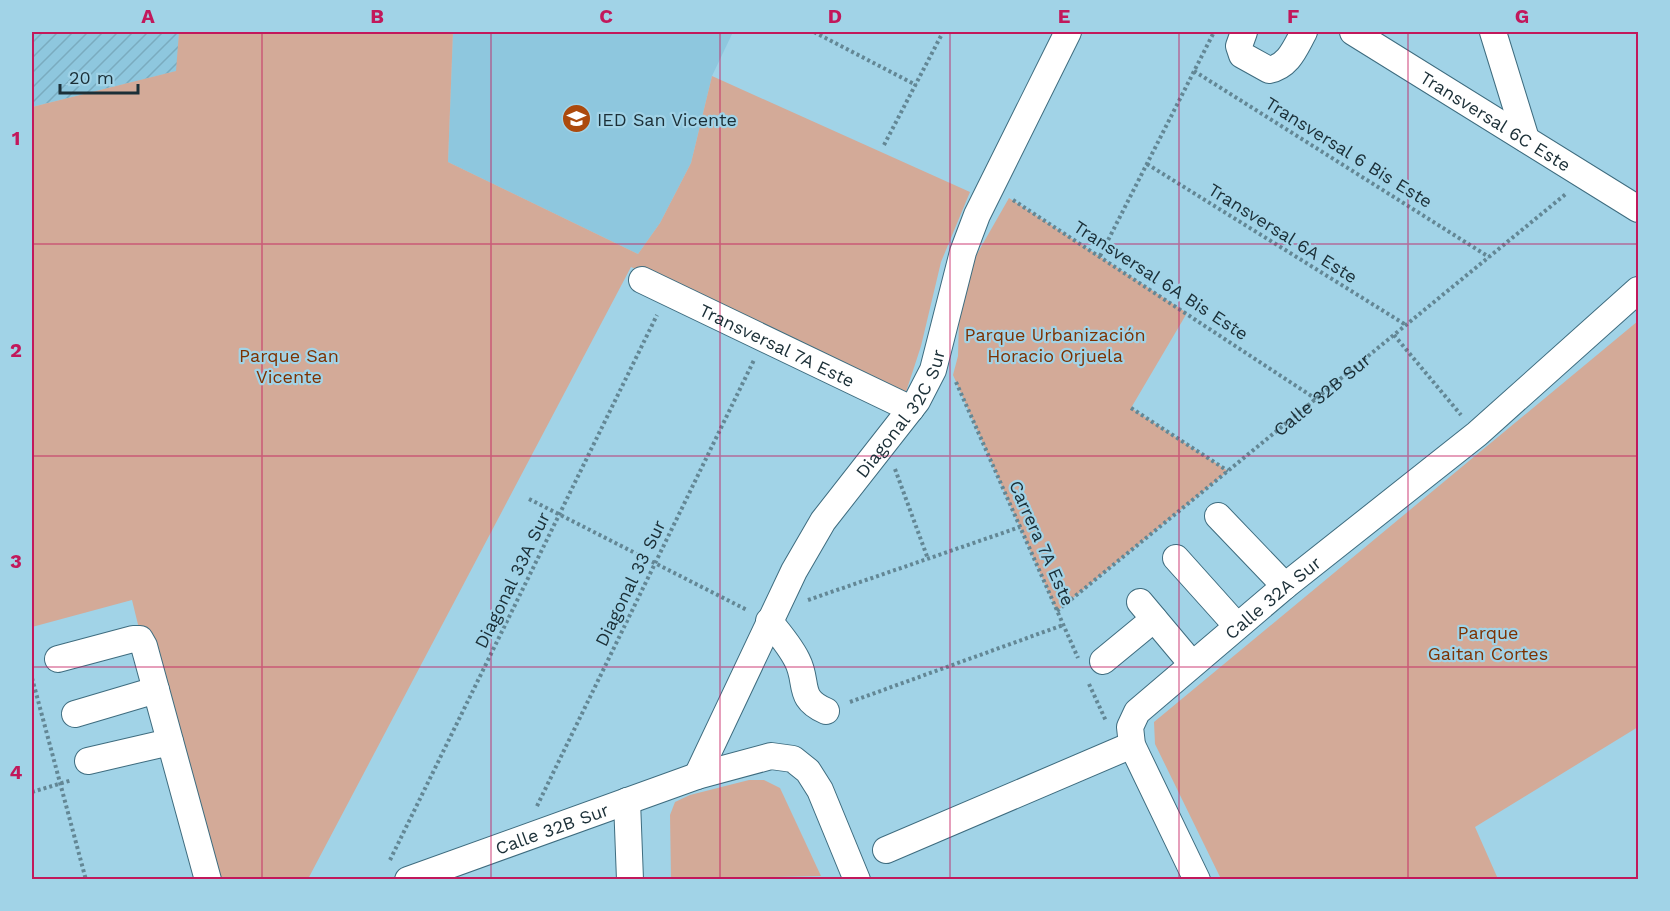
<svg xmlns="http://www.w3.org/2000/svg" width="1670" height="911" font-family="'Work Sans',sans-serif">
<defs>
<pattern id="industrial-furrows" width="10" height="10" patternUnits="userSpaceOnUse" patternTransform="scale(1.5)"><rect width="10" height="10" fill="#8ec7de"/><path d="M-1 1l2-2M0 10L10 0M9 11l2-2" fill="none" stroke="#7aabbf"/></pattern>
</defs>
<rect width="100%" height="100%" fill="#a1d3e7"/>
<!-- built -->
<polygon fill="#8ec7de" points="453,32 733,32 712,76 691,163 660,223 638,254 448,162"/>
<!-- industrial -->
<polygon fill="url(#industrial-furrows)" points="32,32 179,32 177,71 32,107"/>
<!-- park -->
<g fill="#d3aa98">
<polygon points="179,32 453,32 448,162 638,254 660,223 691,163 712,76 970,192 941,262 921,346 906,392 631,267 308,879 215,879 170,756 132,600 32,627 32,107 176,71"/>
<polygon points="1009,198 1187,313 1131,408 1228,471 1057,611 953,375 958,356 959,319 973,261"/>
<polygon points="1638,321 1638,727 1475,827 1498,879 1221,879 1155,744 1154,722"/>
<polygon points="749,780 764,780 780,788 821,876 671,879 670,815 675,802 690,795"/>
</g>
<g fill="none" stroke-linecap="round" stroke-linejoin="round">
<defs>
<g id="minor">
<path d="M1244 32 1239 46 1242 55 1269 70C1289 66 1295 48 1304 32"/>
<path id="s2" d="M1353 32 1638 209"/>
<polyline points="1493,32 1526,139"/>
<path id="s3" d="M642 280 911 409"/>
<polyline points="1218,516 1285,586"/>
<polyline points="1176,558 1237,626"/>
<polyline points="1140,602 1192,664"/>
<path d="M769 621C779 633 790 646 797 660 809 683 796 698 826 711"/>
<polyline points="58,659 133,639 140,639 144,646 208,880"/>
<polyline points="1103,661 1154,619"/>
<polyline points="75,714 156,690"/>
<polyline points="88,761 170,742"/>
<path id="s4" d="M697 776 794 571 823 521 917 401 933 370 963 252 977 215 1068 32"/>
<polyline points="627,801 630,880"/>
<polyline points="886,850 1132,745"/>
<path id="s5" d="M408 880 697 776 771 756 793 759 808 771 820 790 857 880"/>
<path id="s6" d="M1197 880 1132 745 1130 727 1137 712 1285 586 1477 434 1638 290"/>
</g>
</defs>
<!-- minor casing -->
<use href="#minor" stroke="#3e6c7f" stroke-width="28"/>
<!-- path -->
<g stroke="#638795" stroke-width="4" stroke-dasharray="3 3" stroke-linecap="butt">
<polyline points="814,32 916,85"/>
<polyline points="1194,71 1489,257"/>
<polyline points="884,145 943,32"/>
<polyline points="1147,164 1406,325"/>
<polyline points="1013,200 1316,399"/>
<polyline points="1100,256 1214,32"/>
<polyline points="1394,335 1461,415"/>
<polyline points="956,382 1078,658"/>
<polyline points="1131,408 1228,471"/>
<polyline points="895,469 928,559"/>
<polyline points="529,499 747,610"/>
<polyline points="808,600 1020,527"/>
<path id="s1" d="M1057 611 1567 193"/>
<polyline points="32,678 86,880"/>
<polyline points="1089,684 1106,721"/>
<polyline points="850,702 1063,625"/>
<polyline points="32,792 72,780"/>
<polyline points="537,806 754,360"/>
<polyline points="390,860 657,315"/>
</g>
<!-- minor -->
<use href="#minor" stroke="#fff" stroke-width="26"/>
</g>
<!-- grid -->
<path fill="none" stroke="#c2185b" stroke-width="1.5" stroke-opacity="0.55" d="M262 32V880M491 32V880M720 32V880M950 32V880M1179 32V880M1408 32V880M32 244H1638M32 456H1638M32 667H1638"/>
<!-- icons -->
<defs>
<symbol id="school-disc" viewBox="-11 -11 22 22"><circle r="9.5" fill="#ac4a0d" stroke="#a1d3e7"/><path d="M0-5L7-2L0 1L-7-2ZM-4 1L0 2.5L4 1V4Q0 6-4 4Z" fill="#fff"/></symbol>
</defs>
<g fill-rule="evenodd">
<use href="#school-disc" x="560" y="102" width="33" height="33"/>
</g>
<g text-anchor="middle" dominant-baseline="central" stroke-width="4.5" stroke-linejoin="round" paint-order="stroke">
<!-- poi labels -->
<g font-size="18" fill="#1b2f37" stroke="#a1d3e7" text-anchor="start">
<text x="597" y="119">IED San Vicente</text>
</g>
<!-- street labels -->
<g font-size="18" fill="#1b2f37" stroke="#a1d3e7">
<text stroke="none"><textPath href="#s2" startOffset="168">Transversal 6C Este</textPath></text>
<text transform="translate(1349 152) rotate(32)">Transversal 6 Bis Este</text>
<text transform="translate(1283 233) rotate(32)">Transversal 6A Este</text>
<text transform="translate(1161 280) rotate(33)">Transversal 6A Bis Este</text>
<text stroke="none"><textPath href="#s3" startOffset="150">Transversal 7A Este</textPath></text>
<text stroke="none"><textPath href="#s1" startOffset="342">Calle 32B Sur</textPath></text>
<text stroke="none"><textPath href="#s4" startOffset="418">Diagonal 32C Sur</textPath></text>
<text transform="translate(1042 543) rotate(66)">Carrera 7A Este</text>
<text transform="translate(512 580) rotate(-64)">Diagonal 33A Sur</text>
<text transform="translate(630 583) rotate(-64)">Diagonal 33 Sur</text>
<text stroke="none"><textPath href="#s6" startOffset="362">Calle 32A Sur</textPath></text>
<text stroke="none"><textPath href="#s5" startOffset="153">Calle 32B Sur</textPath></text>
</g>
<!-- park labels -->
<g font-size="18" fill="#7d3100" stroke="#a1d3e7">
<text x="1055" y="334">Parque Urbanización<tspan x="1055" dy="21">Horacio Orjuela</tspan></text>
<text x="289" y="355">Parque San<tspan x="289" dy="21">Vicente</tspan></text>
<text x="1488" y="632">Parque<tspan x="1488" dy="21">Gaitan Cortes</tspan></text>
</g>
</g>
<!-- border -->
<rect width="1670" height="911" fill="none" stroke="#a1d3e7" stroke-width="66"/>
<!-- scale -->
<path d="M60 84v9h78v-9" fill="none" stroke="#1b2f37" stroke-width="3"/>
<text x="69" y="84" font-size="18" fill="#1b2f37" stroke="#a1d3e7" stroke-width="4.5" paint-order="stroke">20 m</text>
<rect x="33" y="33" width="1604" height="845" fill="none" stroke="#c2185b" stroke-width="2"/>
<g font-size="20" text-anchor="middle" font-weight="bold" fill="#c2185b">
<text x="148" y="23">A</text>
<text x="377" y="23">B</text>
<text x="606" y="23">C</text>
<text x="835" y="23">D</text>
<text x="1064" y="23">E</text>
<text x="1293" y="23">F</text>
<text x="1522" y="23">G</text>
<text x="16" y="145">1</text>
<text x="16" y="357">2</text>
<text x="16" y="568">3</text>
<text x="16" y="779">4</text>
</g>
</svg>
